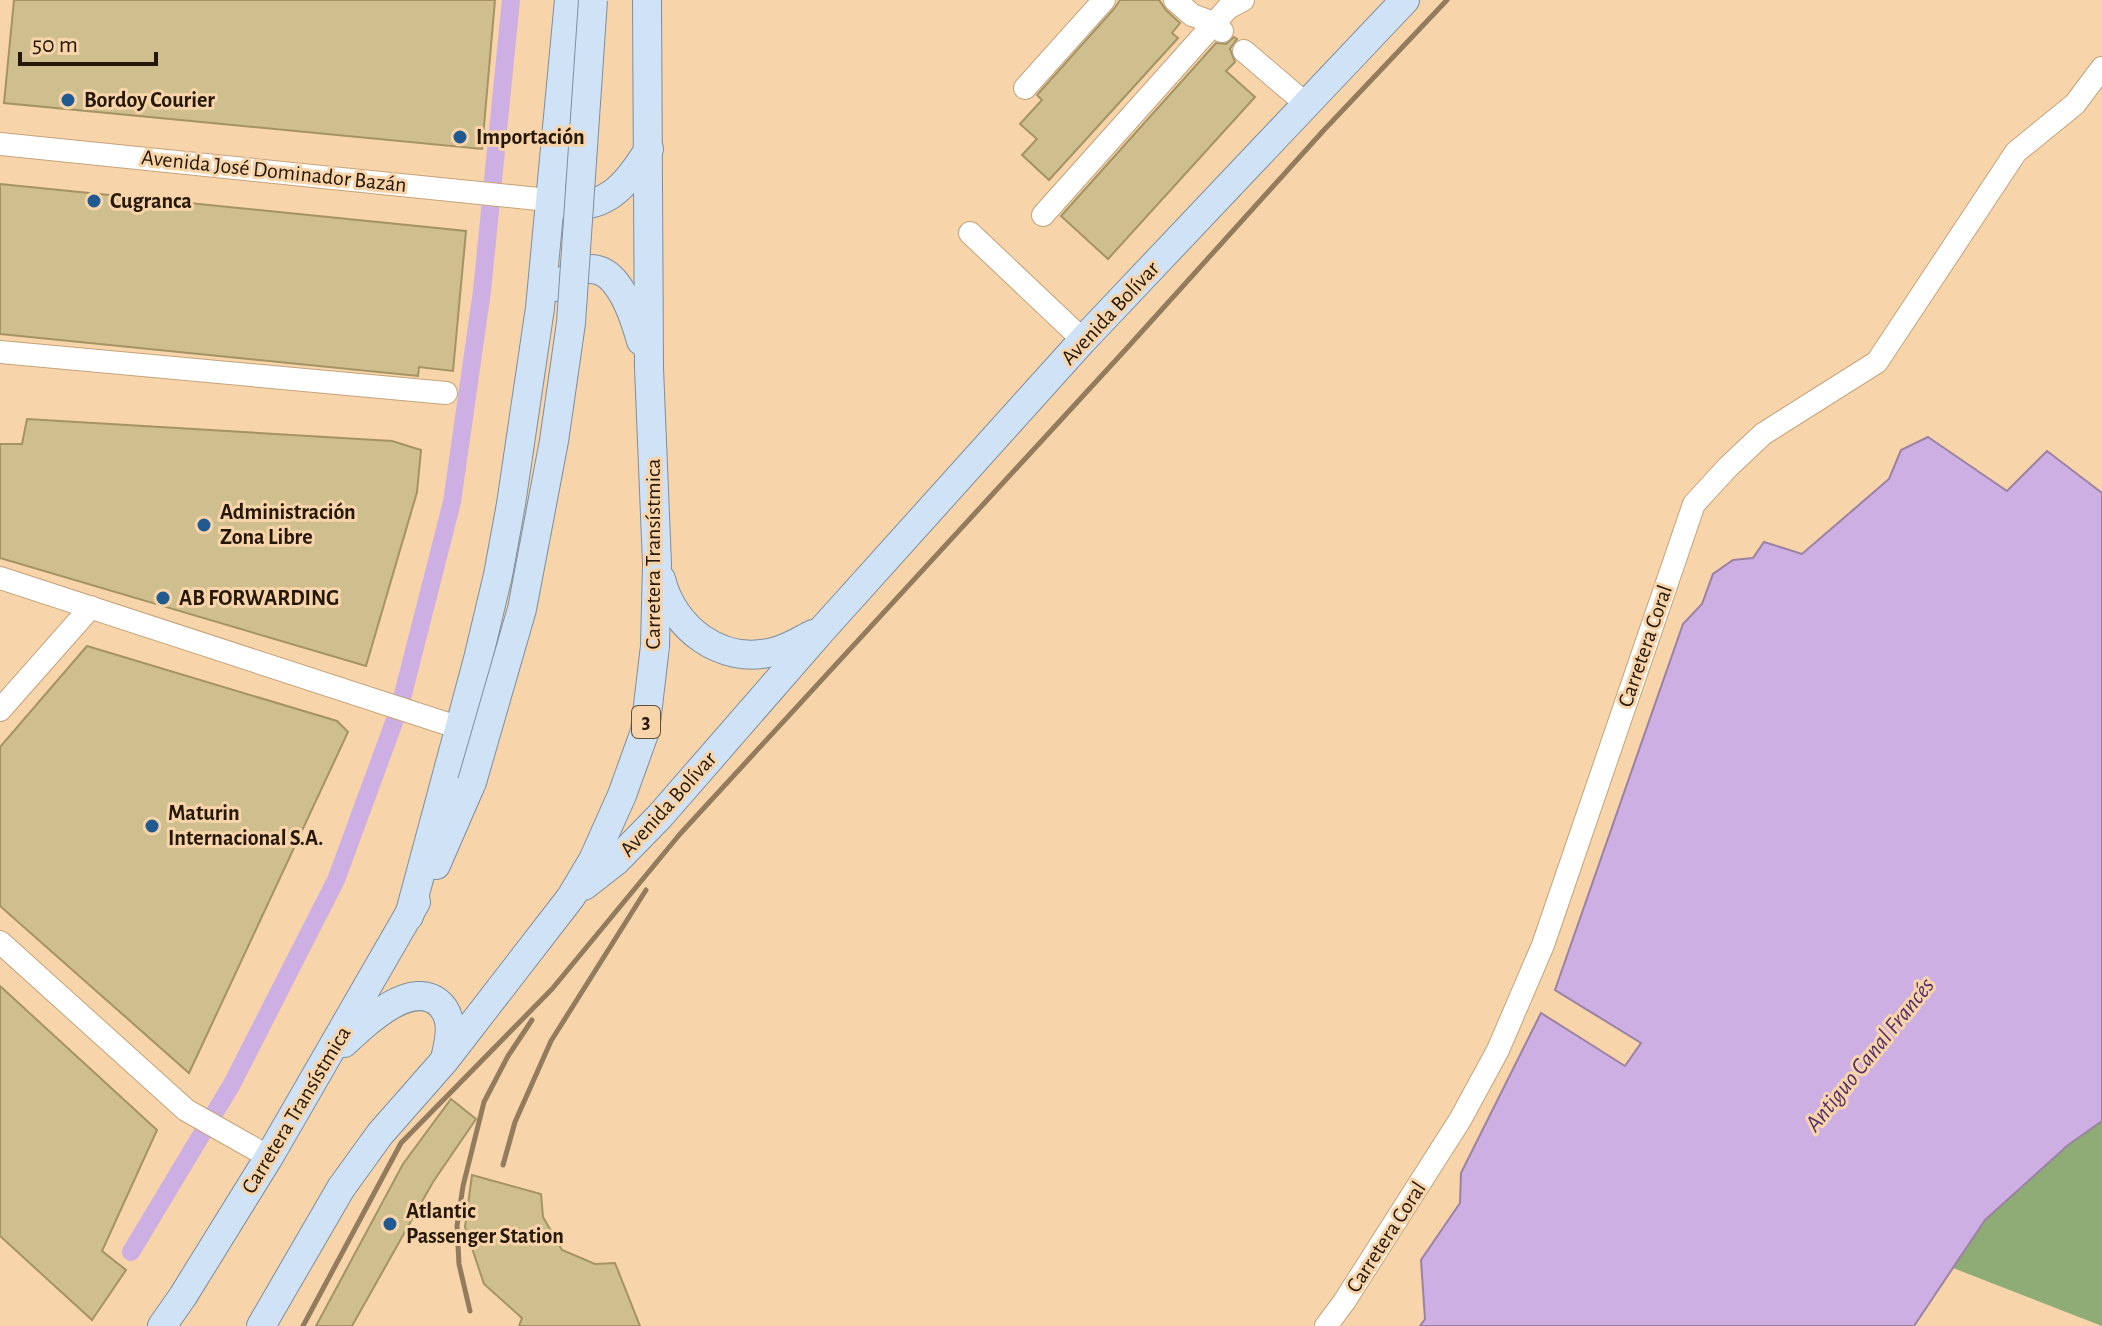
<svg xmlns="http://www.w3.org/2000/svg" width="2102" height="1326" font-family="'Alegreya Sans',sans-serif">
<rect width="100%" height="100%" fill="#f7d4aa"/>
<!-- forest -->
<polygon fill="#8fab76" points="2102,1121 2102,1326 1953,1268 1985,1220 2068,1145"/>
<!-- water -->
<polygon fill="#ceafe4" stroke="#9b82a2" stroke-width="2" points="1928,437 2007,491 2047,451 2102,493 2102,1121 2068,1145 1985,1220 1914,1326 1420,1326 1425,1319 1421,1260 1460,1203 1461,1173 1541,1013 1625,1066 1641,1043 1555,990 1683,624 1702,604 1713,574 1733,560 1753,558 1764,542 1802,554 1889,479 1901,450"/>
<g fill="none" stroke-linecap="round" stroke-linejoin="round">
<!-- canal -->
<polyline stroke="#ceafe4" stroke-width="18" points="131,1252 232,1084 336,880 400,706 452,502 482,291 511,0"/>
</g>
<!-- building -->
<g fill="#d0bf8e" stroke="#a49364" stroke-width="2">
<polygon points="14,0 495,0 482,149 4,103"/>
<polygon points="1120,0 1159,0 1166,10 1180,23 1172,33 1178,38 1049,180 1022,155 1037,139 1020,124 1042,100 1037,95 1114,9"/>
<polygon points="1234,37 1237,39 1230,49 1235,62 1226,71 1255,97 1108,259 1061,216 1216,43 1226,44"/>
<polygon points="0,184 466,231 453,371 419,367 418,376 0,334"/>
<polygon points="27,419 392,441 421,450 417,492 366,666 0,558 0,444 22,444"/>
<polygon points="87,646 337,721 348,732 189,1073 0,906 0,747"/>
<polygon points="0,986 157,1130 102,1251 126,1270 92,1320 0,1236"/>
<polygon points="451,1099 476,1119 433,1182 352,1326 316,1326 403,1164"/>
<polygon points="472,1175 541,1194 543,1217 562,1250 595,1264 615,1263 640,1326 519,1326 522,1318 484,1284 465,1227"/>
</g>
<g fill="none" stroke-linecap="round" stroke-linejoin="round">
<defs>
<g id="minor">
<polyline points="1175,0 1192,15 1214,23 1222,31"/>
<polyline points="1244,51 1306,104"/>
<polyline points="1025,88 1104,0"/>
<polyline points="0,144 548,200"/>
<polyline points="1043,215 1228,8 1243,0"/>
<polyline points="970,233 1083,340"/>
<polyline points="0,352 446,393"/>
<polyline points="0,578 460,728"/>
<polyline points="0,710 91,607"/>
<polyline points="0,942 186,1110 269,1157"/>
<polyline points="1326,1326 1344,1302 1460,1120 1498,1050 1543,945 1694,504 1728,467 1763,434 1877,362 2016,152 2075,104 2102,68"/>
</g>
<g id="major">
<path d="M557 203C604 214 627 185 649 149"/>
<path d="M557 287C606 239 629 298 641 341"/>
<path d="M661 579C673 628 721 665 773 652 787 649 801 640 813 634"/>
<polyline points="436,865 472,782"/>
<polyline points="584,886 616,861 660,816 821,631 1083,340 1405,0"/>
<polyline points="409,916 478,659 498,575 511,504 540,308 569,0"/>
<path d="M344 1043C364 1024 413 976 441 1005 455 1021 449 1041 445 1059"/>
<polyline points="162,1326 183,1296 269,1157 416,902"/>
<polyline points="261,1326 341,1188 380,1134 445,1060 571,897 593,860 622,795 645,731 655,646 657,564 649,368 647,0"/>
</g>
</defs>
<!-- minor casing -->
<use href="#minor" stroke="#c5a37b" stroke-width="24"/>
<!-- major casing -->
<use href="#major" stroke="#7f8e9e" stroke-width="30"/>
<!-- minor -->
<use href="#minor" stroke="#fff" stroke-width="22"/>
<!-- major -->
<use href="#major" stroke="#d0e2f5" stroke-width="28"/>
<!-- rail -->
<g stroke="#937b5d" stroke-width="5">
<polyline points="503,1165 515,1122 551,1041 646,890"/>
<polyline points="470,1311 459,1264 457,1226 463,1186 484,1102 508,1056 532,1020"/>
<polyline points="303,1326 401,1143 552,989 680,834 1127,348 1324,130 1447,0"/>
</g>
<defs>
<polyline id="major-bridge" points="472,782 522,609 554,441 571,323 593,0"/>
</defs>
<!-- major-bridge casing -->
<use href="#major-bridge" stroke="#7f8e9e" stroke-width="30" stroke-linecap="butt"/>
<!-- major-bridge -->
<use href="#major-bridge" stroke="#d0e2f5" stroke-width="28"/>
</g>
<!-- markers -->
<g fill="#205a91" stroke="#f7d4aa" stroke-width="3">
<circle cx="68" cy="100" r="8"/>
<circle cx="460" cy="137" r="8"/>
<circle cx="94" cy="201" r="8"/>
<circle cx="204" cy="525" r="8"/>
<circle cx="163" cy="598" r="8"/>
<circle cx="152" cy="826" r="8"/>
<circle cx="390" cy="1224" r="8"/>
</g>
<g text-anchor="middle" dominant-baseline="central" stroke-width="6" stroke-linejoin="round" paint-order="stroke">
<!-- shield labels -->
<rect fill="#f7d4aa" stroke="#645039" stroke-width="2" x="632" y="706" width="28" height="32" rx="6"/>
<g font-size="20" font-weight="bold" fill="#251808">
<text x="646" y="722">3</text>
</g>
<!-- poi labels -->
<g font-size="22" font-weight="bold" fill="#251808" stroke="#f7d4aa" text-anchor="start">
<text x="84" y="100">Bordoy Courier</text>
<text x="476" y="137">Importación</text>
<text x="110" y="201">Cugranca</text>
<text x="220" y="512">Administración<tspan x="220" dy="25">Zona Libre</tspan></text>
<text x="179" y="598">AB FORWARDING</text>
<text x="168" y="813">Maturin<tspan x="168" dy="25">Internacional S.A.</tspan></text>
<text x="406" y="1211">Atlantic<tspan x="406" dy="25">Passenger Station</tspan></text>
</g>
<!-- street labels -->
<g font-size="22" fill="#251808" stroke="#f7d4aa">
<text transform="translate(274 171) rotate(6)">Avenida José Dominador Bazán</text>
<text transform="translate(1110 313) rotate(-47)">Avenida Bolívar</text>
<text transform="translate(653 554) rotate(-90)">Carretera Transístmica</text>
<text transform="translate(1645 646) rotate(-71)">Carretera Coral</text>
<text transform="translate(668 804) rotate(-48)">Avenida Bolívar</text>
<text transform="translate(296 1110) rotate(-59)">Carretera Transístmica</text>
<text transform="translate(1386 1237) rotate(-57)">Carretera Coral</text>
</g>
<!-- water labels -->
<g font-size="24" font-style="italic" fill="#532c6b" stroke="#f7d4aa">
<text transform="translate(1870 1055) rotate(-51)">Antiguo Canal Francés</text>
</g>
</g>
<!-- scale -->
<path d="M20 52v12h136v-12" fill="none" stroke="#251808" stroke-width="4"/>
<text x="32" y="52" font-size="24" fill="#251808" stroke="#f7d4aa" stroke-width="6" paint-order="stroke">50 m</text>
</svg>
